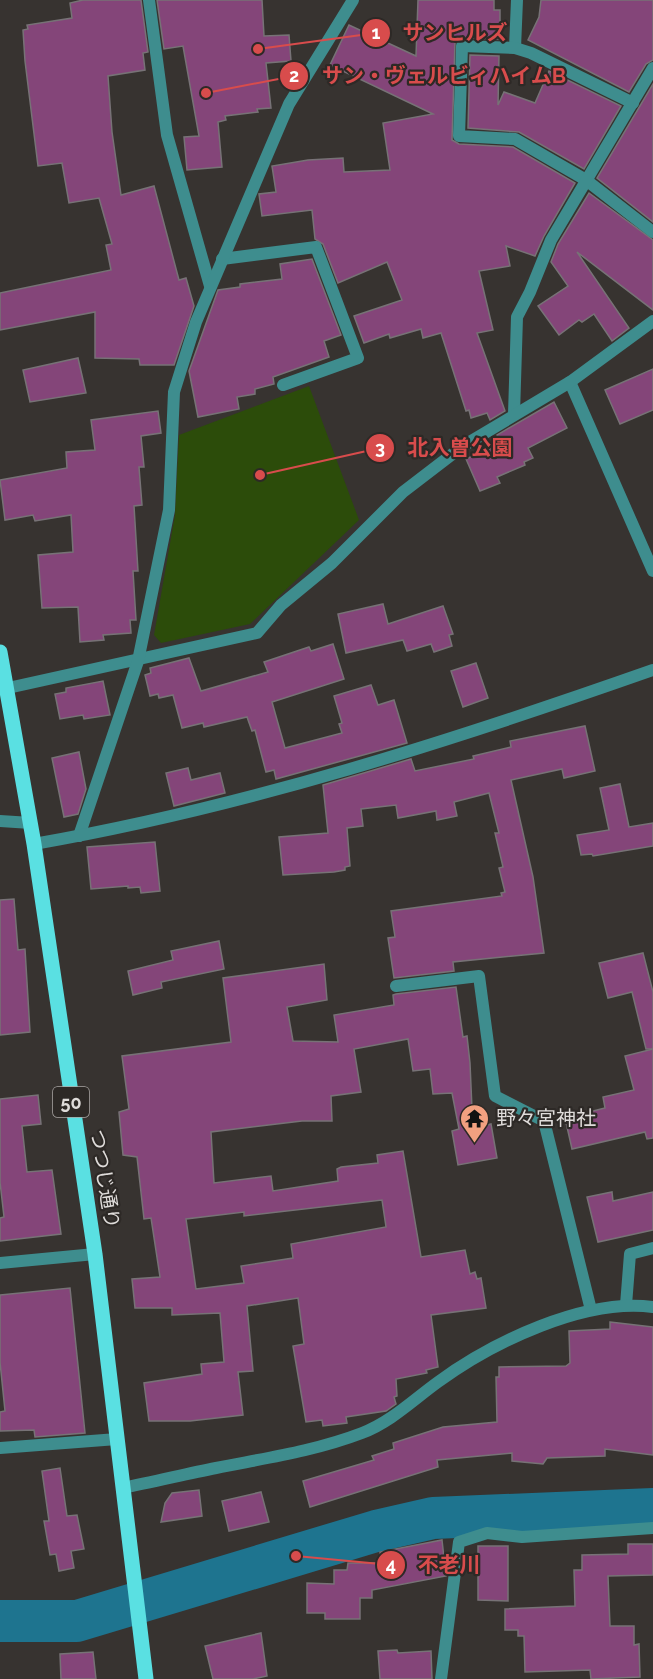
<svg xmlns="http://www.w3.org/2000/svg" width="653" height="1679" font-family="Raleway,'Noto Sans JP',sans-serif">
<rect width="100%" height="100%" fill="#373330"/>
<!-- green -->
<polygon fill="#2c4c0a" points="309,386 359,520 250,624 161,643 154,635 175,515 179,435"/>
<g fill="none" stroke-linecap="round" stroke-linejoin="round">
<!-- river -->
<polyline stroke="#1e748f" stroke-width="42" points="0,1621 77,1621 376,1531 433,1518 653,1509"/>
</g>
<!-- building -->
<g fill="#844579" stroke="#777276" stroke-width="1.5" fill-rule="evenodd">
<polygon points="83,0 141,0 148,52 143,53 145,70 108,76 112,132 121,195 154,186 179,280 186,278 194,306 174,365 140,365 139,359 95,358 95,312 0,330 0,293 111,270 106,245 112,244 99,198 69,203 62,163 38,166 25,61 23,30 28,29 27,25 72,18 70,3"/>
<polygon points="157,0 262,0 264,36 289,35 291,61 266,63 271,108 257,109 258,112 225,116 226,120 218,122 222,167 187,170 184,137 199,136 183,46 164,49"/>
<polygon points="418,0 494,0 494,10 500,10 500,39 462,38 455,42 452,140 459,144 513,147 575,183 544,236 535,256 506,246 510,266 479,271 493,330 477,333 505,411 490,420 487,413 471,418 469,410 466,411 441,333 423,338 421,329 390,338 389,334 364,343 354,316 402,300 387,262 338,283 323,244 315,239 312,210 262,216 259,194 276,192 272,166 308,160 343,158 344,172 390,170 383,123 433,114 330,65 349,25 416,56"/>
<polygon points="541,0 653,0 653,60 646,64 629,92 528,40 539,17"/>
<polygon points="470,55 499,56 498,105 504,92 535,103 549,71 621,106 584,169 519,132 468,128"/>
<polygon points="653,84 653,222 597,178"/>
<polygon points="589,193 653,240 653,310 577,252 629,328 612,341 594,314 582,322 579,320 559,335 538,306 568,286 551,262 558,244"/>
<polygon points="312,259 341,335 324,341 329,357 273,377 274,384 255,389 255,394 237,397 239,409 198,417 189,371 218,290 240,287 240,284 282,279 280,264"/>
<polygon points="78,358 86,393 30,402 23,370"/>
<polygon points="653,369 653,410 620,424 605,390"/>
<polygon points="554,402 567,428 528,448 533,458 524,462 525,465 497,477 500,483 480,491 466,459 501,444 497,435"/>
<polygon points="158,411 161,433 141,436 144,467 139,467 142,505 134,506 138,571 133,571 136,620 130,620 131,633 103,635 104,640 80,642 78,607 42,608 38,555 73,552 71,515 35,521 33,515 5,520 0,480 67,468 66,452 95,450 91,420"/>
<polygon points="383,604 388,624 443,606 453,634 449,635 452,646 434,652 431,644 407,651 403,640 346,653 338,614"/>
<polygon points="333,644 344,679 272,702 285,748 342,733 339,724 342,723 334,696 371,685 378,705 394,700 407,743 276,779 274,770 266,772 255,730 252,731 247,717 204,727 203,723 182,728 173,695 159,698 158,694 150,696 145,675 151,673 150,668 189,658 201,691 268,672 264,662 309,647 311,651"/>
<polygon points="476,663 488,698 463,707 451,671"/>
<polygon points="103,681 110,715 84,719 83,715 60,719 55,694 66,692 66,688"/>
<polygon points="585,726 595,771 564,778 562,769 511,780 533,877 544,953 453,962 454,971 394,978 388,938 395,937 391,911 502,896 501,893 505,892 499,868 503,867 495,833 499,833 489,793 454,802 457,816 437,820 436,811 398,818 396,805 361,809 363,826 347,828 350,866 345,867 345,870 334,872 283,875 279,837 328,833 323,785 411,759 415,771 474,759 473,756 511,747 510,741"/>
<polygon points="79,752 86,789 78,814 64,817 52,758"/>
<polygon points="188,768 191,780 220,773 225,793 174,806 166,773"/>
<polygon points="620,784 629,827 653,823 653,846 593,856 592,854 581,855 577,835 609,830 600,788"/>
<polygon points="155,842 160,891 141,893 140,887 128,888 128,886 91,889 87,847"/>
<polygon points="14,899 18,950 25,949 30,1032 0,1035 0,900"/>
<polygon points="219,941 224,969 161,982 162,988 133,995 128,971 173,960 171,951"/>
<polygon points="643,953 653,992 653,1049 646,1049 632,992 608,998 599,963"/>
<path d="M324 964 327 1000 287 1007 293 1041 338 1042 334 1015 394 1005 393 995 396 994 456 987 463 1037 467 1036 470 1063 472 1109 476 1108 477 1117 481 1116 483 1126 491 1124 497 1158 458 1165 452 1131 459 1129 452 1093 433 1094 430 1069 413 1071 408 1039 354 1049 361 1092 331 1096 332 1121H302L211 1132 214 1183 271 1176 273 1191 338 1181 337 1169 341 1167 378 1163 377 1155 403 1151 421 1257 465 1250 470 1274 475 1272 477 1279 481 1278 486 1308 431 1315 438 1367 426 1370 427 1373 396 1379 397 1396 394 1397 396 1404 386 1411 346 1417 347 1423 323 1426 322 1420 306 1422 293 1346 304 1344 298 1298 247 1306 253 1371 238 1372 243 1415 190 1421H149L144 1383 202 1374 201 1364 224 1362 220 1313 172 1315V1308H135L132 1279 160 1277 151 1218 144 1219 137 1157 123 1155 119 1112 129 1109 122 1056 231 1042 223 978ZM382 1200 386 1227 291 1244 293 1258 241 1266 244 1283 196 1289 186 1219 244 1212V1216Z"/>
<polygon points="653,1049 653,1138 647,1139 645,1132 572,1149 565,1118 605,1108 603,1097 634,1090 625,1056"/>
<polygon points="38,1095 41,1124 22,1126 27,1172 52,1170 61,1234 0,1241 0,1218 4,1217 0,1182 0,1099"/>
<polygon points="612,1192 613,1201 653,1192 653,1230 598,1242 587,1197"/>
<polygon points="70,1288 85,1433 35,1437 34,1430 0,1431 0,1412 5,1411 0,1362 0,1295"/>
<polygon points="610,1322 653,1327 653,1455 605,1449 605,1456 547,1458 543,1464 512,1461 512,1453 437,1460 438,1467 310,1507 303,1481 374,1460 372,1456 394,1449 393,1443 443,1427 497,1422 496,1377 499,1377 499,1367 566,1366 570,1363 569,1331 610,1329"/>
<polygon points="60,1468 67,1516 77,1515 84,1549 71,1551 74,1568 59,1571 56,1554 50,1555 44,1521 49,1521 42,1471"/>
<polygon points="199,1490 202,1516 161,1522 165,1503 172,1493"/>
<polygon points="261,1492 269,1522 229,1531 222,1501"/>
<polygon points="442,1540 446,1576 372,1590 372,1598 360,1598 360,1619 325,1619 325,1613 307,1613 307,1583 334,1584 334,1570 347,1570 348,1563 382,1563 380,1552"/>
<polygon points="628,1544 653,1544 653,1575 608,1576 610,1626 634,1626 634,1645 639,1644 640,1677 591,1679 590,1670 525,1672 524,1636 518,1636 518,1630 505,1630 505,1609 575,1606 574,1570 582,1570 582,1555 628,1554"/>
<polygon points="478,1546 508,1546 508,1601 478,1600"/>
<polygon points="261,1633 267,1676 253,1679 213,1679 205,1646"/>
<polygon points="397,1650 398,1653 431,1651 432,1679 380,1679 378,1651"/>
<polygon points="93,1652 96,1679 61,1679 60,1654"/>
</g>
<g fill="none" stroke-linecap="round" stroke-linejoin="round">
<!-- minor -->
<g stroke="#3e8d8e" stroke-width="12">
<polyline points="149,0 167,135 210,286"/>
<polyline points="515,48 517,0"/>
<polyline points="633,103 531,53 515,48 462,46 459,136 515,139 586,180 653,232"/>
<polyline points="222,259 316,247 358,358 283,385"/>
<polyline points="570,382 653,571"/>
<polyline points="514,414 517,317 530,292 551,240 653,68"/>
<polyline points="8,688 257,633 281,605 332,563 403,492 463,446 570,382 653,321"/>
<polyline points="0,821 31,823"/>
<polyline points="79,836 138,661 169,510 174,392 196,322 289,104 353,0"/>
<path d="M34 844C246 807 451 741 653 670"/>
<polyline points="396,986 479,976 495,1096 544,1121 591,1310"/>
<polyline points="0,1263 95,1254"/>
<polyline points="626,1305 630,1254 653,1248"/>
<polyline points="0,1448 117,1439"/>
<path d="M122 1488C154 1482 185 1474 216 1468 266 1458 315 1451 362 1433 391 1422 413 1400 438 1382 493 1342 584 1298 653 1307"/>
<polyline points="441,1679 459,1542 487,1533 522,1537 653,1528"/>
</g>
<!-- primary -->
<polyline stroke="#5ae0e2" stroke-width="15" points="0,652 34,844 95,1254 146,1679"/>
</g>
<!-- icons -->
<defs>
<symbol id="temple-pin" viewBox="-11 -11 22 30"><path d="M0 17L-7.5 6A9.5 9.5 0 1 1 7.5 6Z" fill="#f2a080" stroke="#2d2926"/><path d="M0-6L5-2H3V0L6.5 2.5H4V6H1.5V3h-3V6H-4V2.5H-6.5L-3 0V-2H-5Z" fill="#111"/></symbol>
</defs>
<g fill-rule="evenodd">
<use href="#temple-pin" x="458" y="1102" width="33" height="45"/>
</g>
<g text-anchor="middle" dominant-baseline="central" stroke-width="4.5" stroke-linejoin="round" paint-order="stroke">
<!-- shield labels -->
<rect fill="#2d2926" stroke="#aaa6a4" stroke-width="1.5" x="53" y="1087" width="36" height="30" rx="4.5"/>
<g font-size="18" font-weight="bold" fill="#dfdcda">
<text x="71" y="1102">50</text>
</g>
<!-- poi labels -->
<g font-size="20" fill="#dfdcda" stroke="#2d2926" text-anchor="start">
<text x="496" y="1118">野々宮神社</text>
</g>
<!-- street labels -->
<g font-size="20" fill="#dfdcda" stroke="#2d2926">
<text transform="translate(105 1179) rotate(81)">つつじ通り</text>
</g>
</g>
<!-- callouts -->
<path fill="none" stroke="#d84c4c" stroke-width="2" d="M258 49L376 33M206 93L294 76M260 475L380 448M296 1556L391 1565"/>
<g fill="#d84c4c" stroke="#2d2926" stroke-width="2">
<circle cx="258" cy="49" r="6"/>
<circle cx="206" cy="93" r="6"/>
<circle cx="260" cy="475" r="6"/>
<circle cx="296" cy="1556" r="6"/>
<circle cx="376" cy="33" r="15"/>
<circle cx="294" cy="76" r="15"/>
<circle cx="380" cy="448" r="15"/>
<circle cx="391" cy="1565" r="15"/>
</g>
<g font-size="18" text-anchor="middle" font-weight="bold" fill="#fff">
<text x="376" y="39">1</text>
<text x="294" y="82">2</text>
<text x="380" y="454">3</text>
<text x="391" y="1571">4</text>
</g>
<g font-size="21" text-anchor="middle" font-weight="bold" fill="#d84c4c" stroke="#2d2926" stroke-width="4.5" stroke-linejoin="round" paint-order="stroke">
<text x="455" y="40">サンヒルズ</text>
<text x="444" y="83">サン・ヴェルビィハイムB</text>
<text x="460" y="455">北入曽公園</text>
<text x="449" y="1572">不老川</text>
</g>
</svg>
